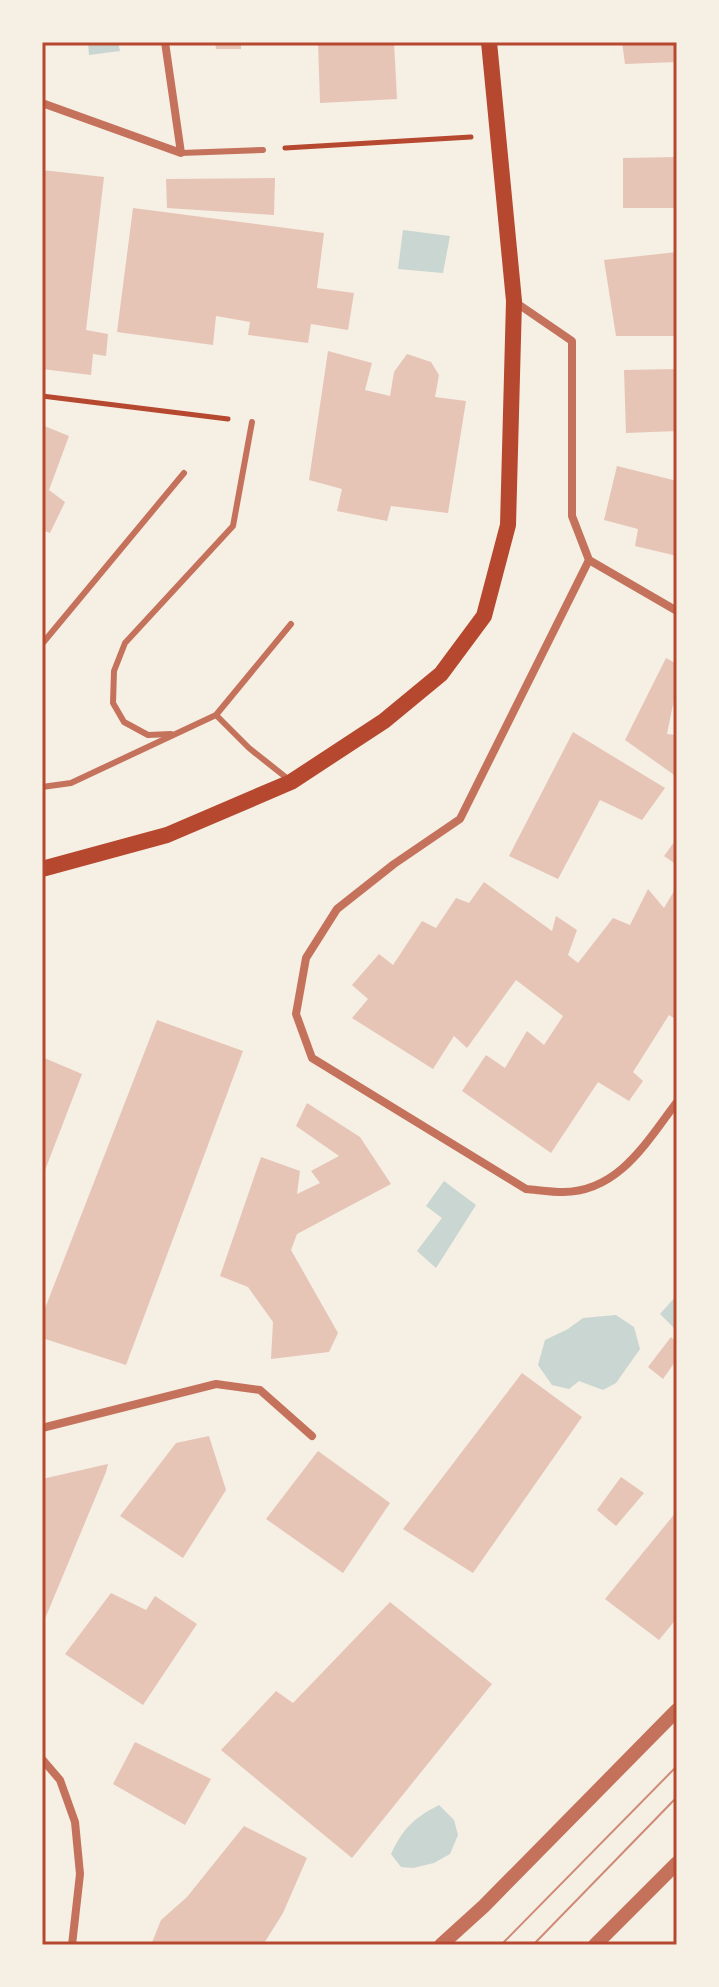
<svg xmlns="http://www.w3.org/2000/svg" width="719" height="1987" font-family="'IBM Plex Serif',serif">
<rect width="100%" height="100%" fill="#f6efe4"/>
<!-- water -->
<g fill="#c9d6d2">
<polygon points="88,42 118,42 120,51 89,55"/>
<polygon points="403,230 450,236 443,273 398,269"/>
<polygon points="444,1181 476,1205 436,1268 417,1251 442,1218 426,1206"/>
<polygon points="677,1295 677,1331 660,1314"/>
<polygon points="616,1315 634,1327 640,1349 616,1383 603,1390 579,1381 569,1389 552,1385 538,1365 545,1340 568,1329 583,1318"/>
<path d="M439 1805 454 1820 458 1835 450 1854 434 1863 413 1868 401 1867 391 1854C403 1828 414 1818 439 1805Z"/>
</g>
<!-- building -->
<g fill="#e6c5b7">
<polygon points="215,42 241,42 241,49 216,49"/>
<polygon points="318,42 394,42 397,99 320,103"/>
<polygon points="622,42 677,42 677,62 625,64"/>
<polygon points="677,157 677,208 623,208 623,158"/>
<polygon points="42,170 104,177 86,330 108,334 106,356 93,354 91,375 42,369"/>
<polygon points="275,178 274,215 167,208 166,179"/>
<polygon points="133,208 324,233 317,288 354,293 348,330 311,324 308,343 248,335 250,322 216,316 213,345 117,332"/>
<polygon points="677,252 677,336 616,336 604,260"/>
<polygon points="328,351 372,363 365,390 390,396 394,372 407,354 431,362 439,375 435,397 466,401 448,513 391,506 387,521 337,511 342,489 309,480"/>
<polygon points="677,369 677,431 626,433 624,370"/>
<polygon points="42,425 69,436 49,490 65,502 50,533 42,530"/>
<polygon points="617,466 677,481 677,556 635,546 638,529 604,520"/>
<polygon points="666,658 677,664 677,685 667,734 677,735 677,777 625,740"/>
<polygon points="573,732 665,788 642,820 600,800 558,879 509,856"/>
<polygon points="677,838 677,865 664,856"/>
<polygon points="484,882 552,931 556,916 577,930 568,955 578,963 613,918 630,925 648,889 664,908 677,886 677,1020 669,1015 633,1072 643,1081 629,1101 598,1082 551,1153 462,1091 486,1055 505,1068 527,1031 544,1045 563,1016 516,980 467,1048 454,1036 433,1069 352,1018 368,999 352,985 379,954 393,965 422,921 436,928 456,898 469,903"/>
<polygon points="157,1020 243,1051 126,1365 42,1338 42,1316"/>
<polygon points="42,1057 82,1074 42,1178"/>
<polygon points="307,1103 360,1137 391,1184 297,1234 291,1250 338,1333 329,1352 271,1359 273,1322 248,1287 220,1276 261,1157 300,1171 297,1194 320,1183 311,1171 339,1156 296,1126"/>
<polygon points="671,1337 677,1343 677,1359 663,1379 648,1367"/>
<polygon points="522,1373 582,1417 473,1573 403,1529"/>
<polygon points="209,1436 226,1490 183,1558 120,1516 176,1443"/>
<polygon points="318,1451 390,1503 343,1573 266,1519"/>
<polygon points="108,1464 106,1472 42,1626 42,1479"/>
<polygon points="621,1477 644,1493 616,1526 597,1510"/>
<polygon points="677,1511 677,1618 659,1640 605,1599"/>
<polygon points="111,1593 146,1610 155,1596 197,1624 143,1705 65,1654"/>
<polygon points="390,1602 492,1684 352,1858 221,1750 276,1691 293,1703"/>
<polygon points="135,1742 211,1779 185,1825 113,1784"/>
<polygon points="244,1826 307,1858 283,1913 263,1945 151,1945 161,1920 187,1897"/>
</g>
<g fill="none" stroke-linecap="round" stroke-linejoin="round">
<!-- path -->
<g stroke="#b5482f" stroke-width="5">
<polyline points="285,148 471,137"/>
<polyline points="42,396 228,419"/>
</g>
<!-- service -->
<g stroke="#c5725c" stroke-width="6">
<polyline points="181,153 263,150"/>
<polyline points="42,644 184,473"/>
<polyline points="216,715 249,748 288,779"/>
<polyline points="171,734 148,735 124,722 113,703 114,671 125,643 233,526 252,422"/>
<polyline points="42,787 71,783 216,715 291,624"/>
</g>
<!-- minor -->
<g stroke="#c5725c" stroke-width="8">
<polyline points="42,103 181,153 165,42"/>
<polyline points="515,302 572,341 572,516 589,560 677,611"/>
<path d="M589 560 460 819 394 864 337 909 306 958 296 1014 312 1058 526 1189C538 1190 551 1192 563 1192 619 1192 647 1141 677 1102"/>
<polyline points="42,1428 216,1384 260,1390 312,1436"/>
<polyline points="42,1759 60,1780 75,1822 80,1874 72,1945"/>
</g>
<!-- tertiary -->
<g stroke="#c5725c" stroke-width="14">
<polyline points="441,1945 484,1906 677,1710"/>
<polyline points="595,1945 677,1863"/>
</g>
<!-- secondary -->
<polyline stroke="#b5482f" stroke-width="16" points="42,869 167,835 291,782 384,721 441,674 484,616 508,525 514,301 489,42"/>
<!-- tram -->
<g stroke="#cf8b77" stroke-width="2">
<polyline points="501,1945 677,1766"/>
<polyline points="533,1945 677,1797"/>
</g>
</g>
<!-- border -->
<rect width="719" height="1987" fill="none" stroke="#f6efe4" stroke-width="88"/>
<rect x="44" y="44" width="631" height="1899" fill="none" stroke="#b5482f" stroke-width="3"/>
</svg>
